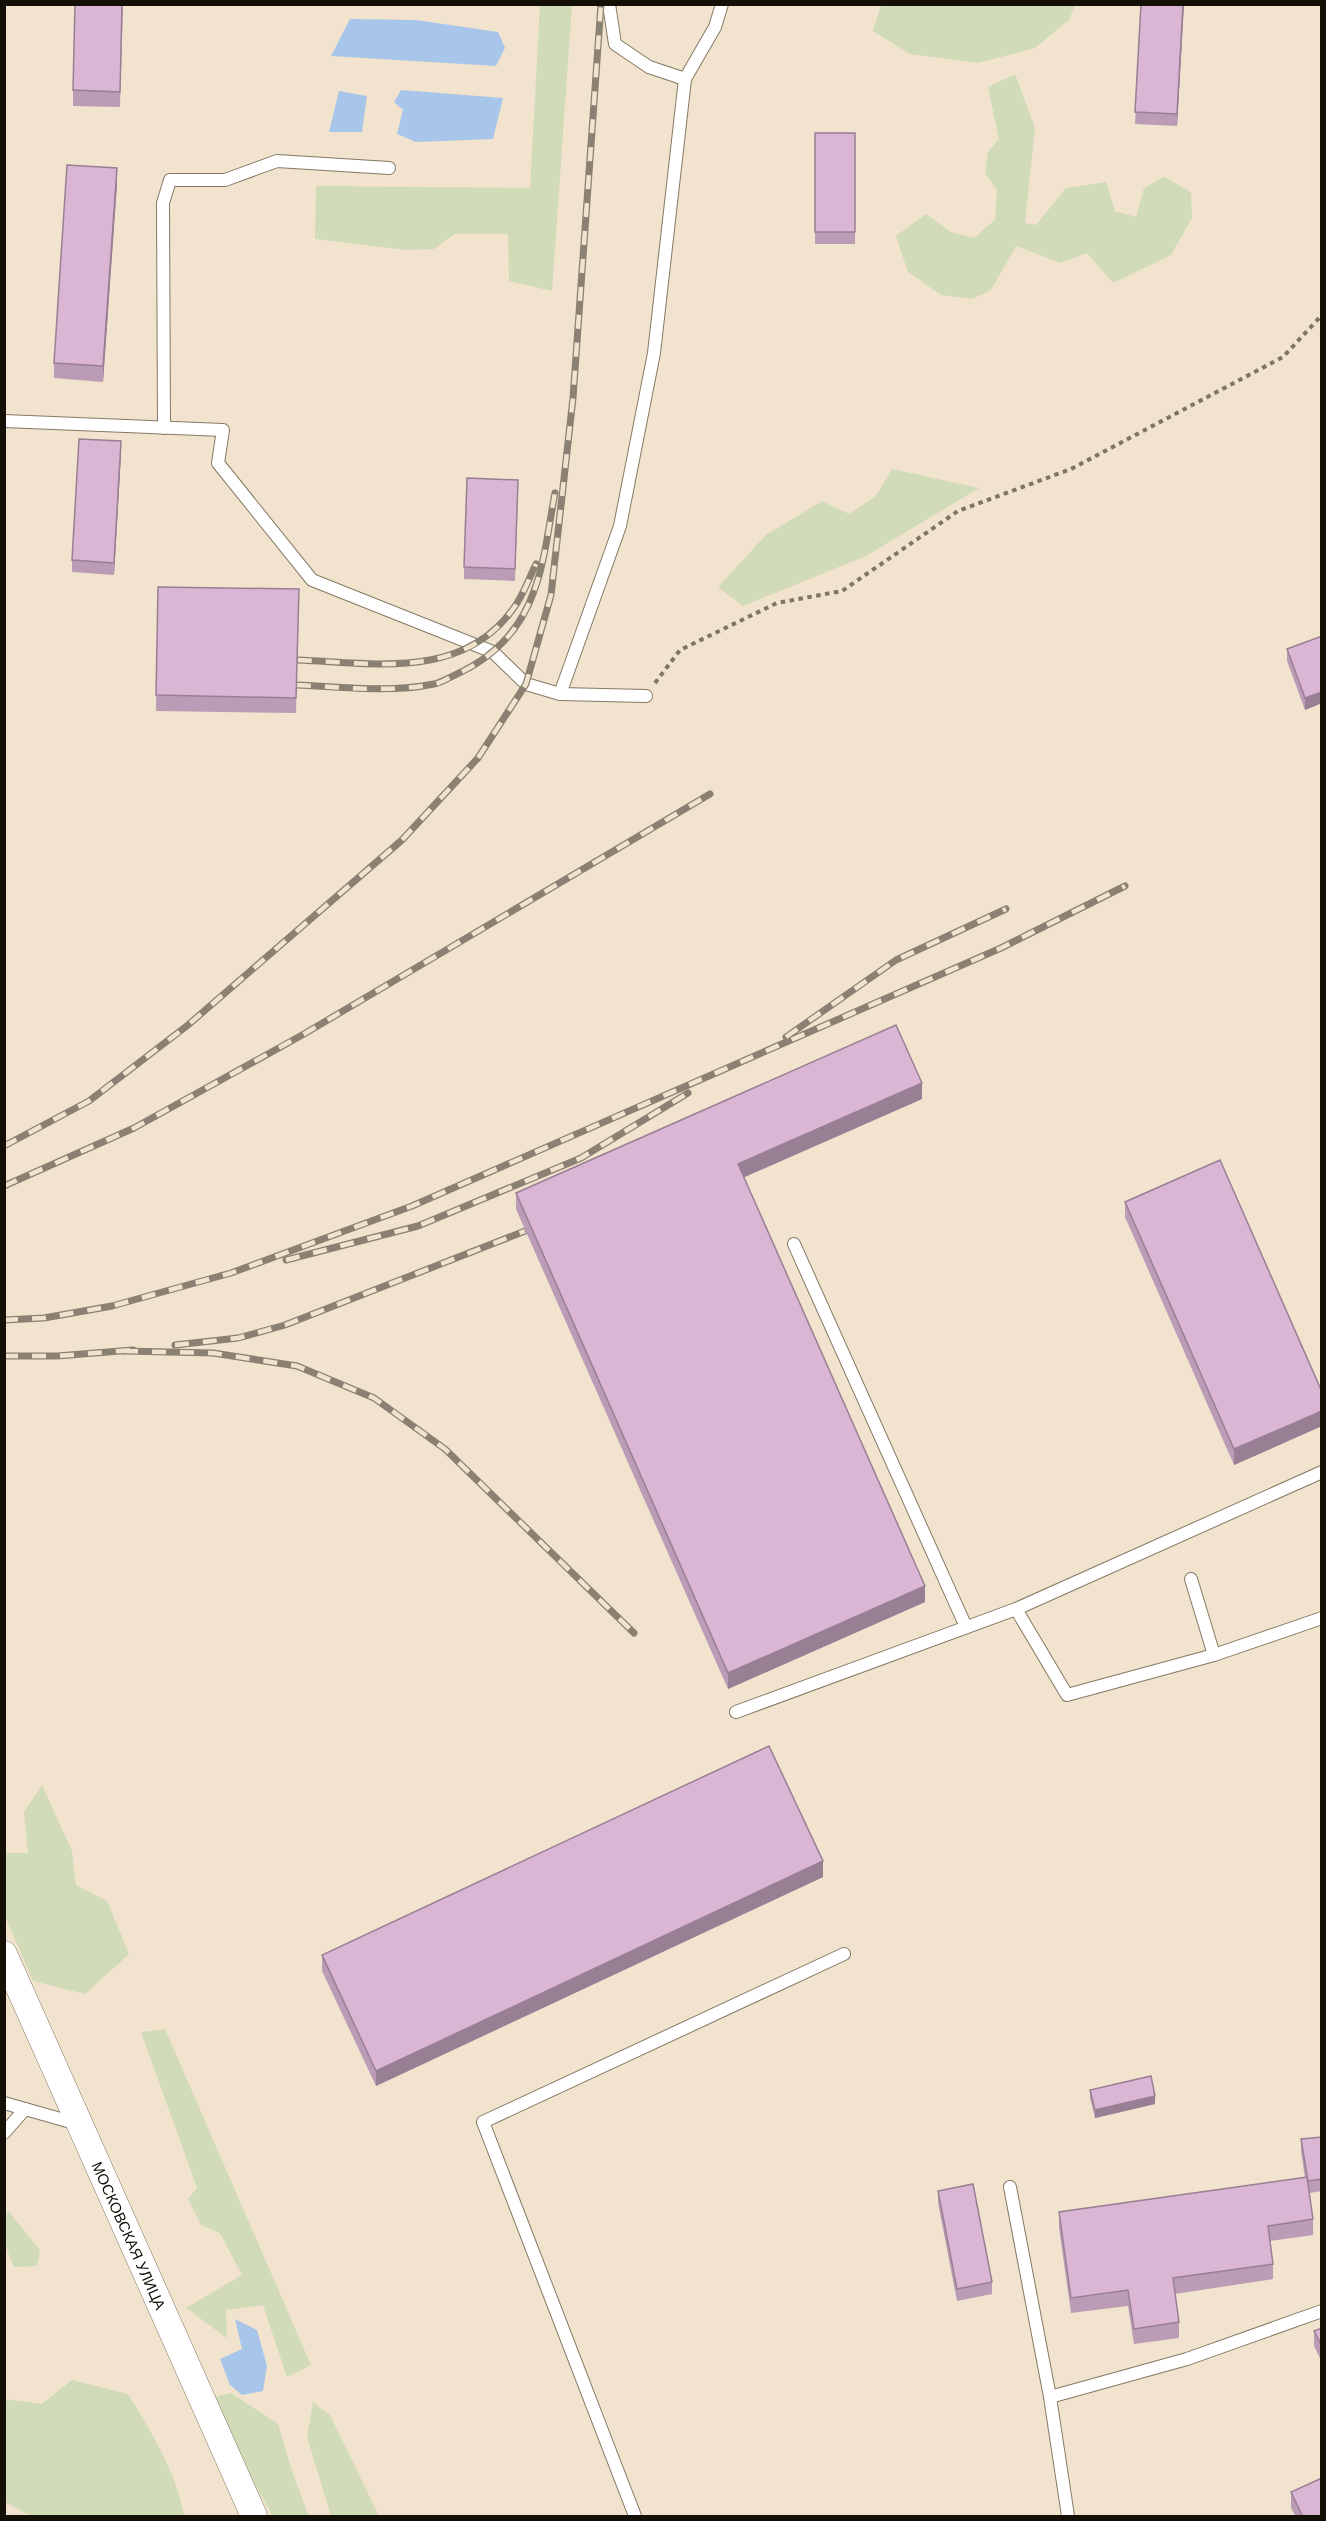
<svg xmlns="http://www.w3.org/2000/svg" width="1326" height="2521" font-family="Helvetica,sans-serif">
<rect width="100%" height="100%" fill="#f1e3cd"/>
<!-- green -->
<g fill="#d1dbb7">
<polygon points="540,5 572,5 552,291 509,281 508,234 455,234 434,249 406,250 315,239 316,186 530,188"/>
<polygon points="881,5 881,4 1075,5 1069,20 1035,48 978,63 910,54 873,31"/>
<polygon points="1015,74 1035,128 1025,223 1036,225 1066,188 1106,182 1115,211 1136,217 1144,188 1164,177 1191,192 1192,218 1171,255 1113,283 1087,253 1061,263 1016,246 991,290 972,299 941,295 908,272 896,236 926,214 951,232 974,238 995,220 997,190 985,173 988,152 999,139 988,87"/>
<polygon points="892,469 979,488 866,556 743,606 718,587 766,535 822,501 849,514 876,496"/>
<polygon points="42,1785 72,1851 76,1885 107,1901 129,1954 85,1994 33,1981 5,1916 5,1853 28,1853 24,1812"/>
<polygon points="165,2029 311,2365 287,2377 263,2305 226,2310 227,2338 186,2308 242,2275 220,2233 201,2225 188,2199 197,2188 141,2032"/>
<path d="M8 2211 40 2250 37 2266 14 2267C6 2250 0 2230 8 2211Z"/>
<path d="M72 2380 128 2394C152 2433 176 2471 184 2516H31L5 2502V2399L42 2404Z"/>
<polygon points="231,2393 278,2424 292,2471 307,2512 312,2516 273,2516 246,2469 216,2397"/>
<polygon points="313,2402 330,2415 379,2516 331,2516 307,2437"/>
</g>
<!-- water -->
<g fill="#a8c6e9">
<polygon points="350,19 416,20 498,32 505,48 496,66 331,56"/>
<polygon points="401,90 503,98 493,139 416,142 397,134 403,110 394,102"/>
<polygon points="339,91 367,96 362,132 329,132"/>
<polygon points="235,2319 257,2330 267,2366 263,2391 242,2395 230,2385 220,2359 242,2349"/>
</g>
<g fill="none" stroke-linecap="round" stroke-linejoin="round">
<defs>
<g id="lane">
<polyline points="609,4 615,44 649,67 685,79"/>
<polyline points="4,421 223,430 218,463 312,580 493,652 526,684 560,694 646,696"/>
<polyline points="164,428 163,203 170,180 225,180 277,161 389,168"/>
<polyline points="560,694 620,526 654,353 685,79 715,27 722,4"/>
<polyline points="794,1244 966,1627"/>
<polyline points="1191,1579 1214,1655"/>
<polyline points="1016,1609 1067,1695 1214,1655 1322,1618"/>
<polyline points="736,1712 1016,1609 1322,1472"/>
<polyline points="4,2103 78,2124"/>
<polyline points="4,2133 25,2109"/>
<polyline points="1010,2187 1050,2397 1068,2516"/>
<polyline points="1050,2397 1187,2359 1322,2311"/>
<polyline points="635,2516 483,2122 844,1954"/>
</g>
<g id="street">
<path id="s1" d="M4 1954 254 2516"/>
</g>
</defs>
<!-- lane casing -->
<use href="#lane" stroke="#857864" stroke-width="14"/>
<!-- street casing -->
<use href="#street" stroke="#857864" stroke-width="27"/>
<!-- path -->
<polyline stroke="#7e7566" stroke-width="4" stroke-dasharray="4.5 4.5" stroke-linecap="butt" points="655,683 680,650 777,603 842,591 958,511 1071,469 1283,357 1322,315"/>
<!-- lane -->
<use href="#lane" stroke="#fff" stroke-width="12"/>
<!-- street -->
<use href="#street" stroke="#fff" stroke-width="26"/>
<defs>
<g id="rail">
<path d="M298 660C374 663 462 680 513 609 523 596 529 578 536 564"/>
<path d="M297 685C342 687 390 693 434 684 441 683 448 678 455 675 493 658 520 631 534 591 545 562 549 524 555 493"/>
<polyline points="786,1037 896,960 1006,909"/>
<polyline points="4,1146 89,1101 188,1025 402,840 478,758 526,684 551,595 573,398 601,4"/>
<polyline points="4,1186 134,1128 304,1034 710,794"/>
<polyline points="286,1260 418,1226 581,1158 688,1093"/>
<polyline points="4,1320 44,1318 112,1306 231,1273 412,1206 1001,948 1125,886"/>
<polyline points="175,1345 238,1338 285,1325 525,1231"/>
<polyline points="124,1351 213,1353 297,1366 374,1398 445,1449 634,1633"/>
<polyline points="4,1356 57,1356 133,1350"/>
</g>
</defs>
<!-- rail casing -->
<use href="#rail" stroke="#8a8172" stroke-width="7"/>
<!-- rail -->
<use href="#rail" stroke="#f1e3cd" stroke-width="4.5" stroke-dasharray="14" stroke-linecap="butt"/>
</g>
<!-- wall -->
<g fill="#bb9cb6">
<polygon points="123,4 120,107 73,106 73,90"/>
<polygon points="1141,4 1184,4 1177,126 1135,124"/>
<rect x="815" y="133" width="40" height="111"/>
<polygon points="117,184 103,382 54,378 54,363"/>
<polygon points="121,453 114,575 72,572 72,560"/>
<polygon points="518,492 515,581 464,579 464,567"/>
<polygon points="158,587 299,589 296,713 156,711"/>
<polygon points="1322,636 1322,703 1305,710 1287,661 1287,649"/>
<polygon points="922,1099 744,1177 925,1602 728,1689 516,1209 516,1193"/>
<polygon points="1125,1202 1322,1392 1322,1426 1234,1465 1125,1217"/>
<polygon points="823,1877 376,2086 322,1971 322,1955"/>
<polygon points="1090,2090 1155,2104 1095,2118 1090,2098"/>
<polygon points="1322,2137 1322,2191 1309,2193 1313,2219 1313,2235 1270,2241 1273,2264 1273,2279 1175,2294 1179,2322 1179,2338 1134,2344 1128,2306 1071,2313 1059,2228 1059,2212 1305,2178 1301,2151 1301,2139"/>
<polygon points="938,2191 992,2282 992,2294 957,2301 938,2203"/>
<polygon points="1322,2328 1322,2362 1314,2346 1314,2331"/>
<polygon points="1291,2492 1322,2517 1296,2517 1291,2508"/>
</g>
<!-- shaded-wall -->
<g fill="#997f94">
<polygon points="1183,4 1184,4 1177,126 1177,114"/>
<polygon points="117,168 117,184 103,382 103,366"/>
<polygon points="121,441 121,453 114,575 114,563"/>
<polygon points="1322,692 1322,703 1305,710 1305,698"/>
<polygon points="922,1083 922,1099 738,1180 738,1164"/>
<polygon points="1322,1411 1322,1426 1234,1465 1234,1449"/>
<polygon points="925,1586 925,1602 728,1689 728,1673"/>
<polygon points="823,1861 823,1877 376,2086 376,2071"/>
<polygon points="1155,2096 1155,2104 1095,2118 1095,2110"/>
</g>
<!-- building -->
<g fill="#dab5d4" stroke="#997f94" stroke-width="1.5">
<polygon points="75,4 122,4 120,92 73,90"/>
<polygon points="1141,4 1183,4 1177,114 1135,112"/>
<rect x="815" y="133" width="40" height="99"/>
<polygon points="67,165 117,168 103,366 54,363"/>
<polygon points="79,439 121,441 114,563 72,560"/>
<polygon points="467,478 518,480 515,569 464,567"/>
<polygon points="158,587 299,589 296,698 156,695"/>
<polygon points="1322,636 1322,692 1305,698 1287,649"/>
<polygon points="896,1025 922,1083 738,1164 925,1586 728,1673 516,1193"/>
<polygon points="1220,1160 1322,1392 1322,1411 1234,1449 1125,1202"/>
<polygon points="769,1746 823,1861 376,2071 322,1955"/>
<polygon points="1151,2076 1155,2096 1095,2110 1090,2090"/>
<polygon points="1322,2137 1322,2179 1308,2181 1301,2139"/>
<polygon points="1307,2177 1313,2219 1268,2226 1273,2264 1173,2278 1179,2322 1134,2329 1128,2290 1071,2298 1059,2212"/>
<polygon points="973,2184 992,2282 957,2289 938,2191"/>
<polygon points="1322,2328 1322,2346 1314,2331"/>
<polygon points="1322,2478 1322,2517 1303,2517 1291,2492"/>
</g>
<g text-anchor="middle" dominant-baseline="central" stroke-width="4.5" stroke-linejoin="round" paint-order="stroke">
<!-- street labels -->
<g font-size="15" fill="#141008" stroke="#f1e3cd">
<text stroke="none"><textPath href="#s1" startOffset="308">МОСКОВСКАЯ УЛИЦА</textPath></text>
</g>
</g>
<!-- border -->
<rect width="1326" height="2521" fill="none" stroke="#141008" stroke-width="12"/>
</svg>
